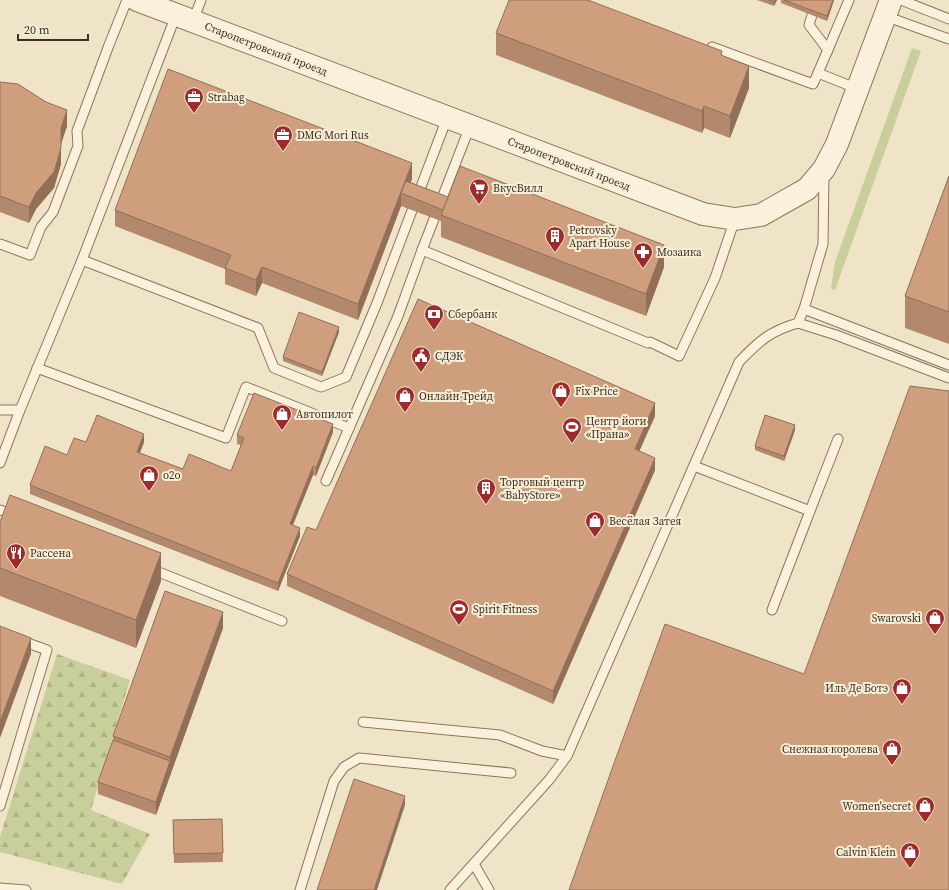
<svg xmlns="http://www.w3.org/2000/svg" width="949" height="890" font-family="'Source Serif 4',serif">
<defs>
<pattern id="forest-firs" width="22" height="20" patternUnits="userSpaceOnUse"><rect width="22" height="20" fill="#c9cf9b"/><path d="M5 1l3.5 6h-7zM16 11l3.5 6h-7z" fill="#aeb285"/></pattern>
</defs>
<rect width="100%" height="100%" fill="#f0e4c8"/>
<!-- grass -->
<polygon fill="#c9cf9b" points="912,48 921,51 835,290 831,289 835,262"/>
<!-- forest -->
<polygon fill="url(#forest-firs)" points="57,654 130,680 91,810 150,834 122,884 0,852 0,837"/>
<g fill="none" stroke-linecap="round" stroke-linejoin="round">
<defs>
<g id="service">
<polyline points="849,0 818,73 858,89"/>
<polyline points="901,0 949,19"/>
<polyline points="812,15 809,25 828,50"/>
<polyline points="885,16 949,39"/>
<polyline points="193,21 201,0"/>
<polyline points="712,47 813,84 818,73"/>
<polyline points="0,244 30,255 41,227 53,212 78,146 77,131 109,45 127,0"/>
<polyline points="422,250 648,343 650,342 679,356 715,278 735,219"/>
<polyline points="82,260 258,328 274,368 321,387 346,377 377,303 447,118"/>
<polyline points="804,309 949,365"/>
<polyline points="798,323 836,335 949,378"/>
<polyline points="37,368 226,438 246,387 349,428"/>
<polyline points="0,410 20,410 82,260 176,15"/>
<polyline points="0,463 20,410"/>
<polyline points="694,466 810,511 772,610"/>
<polyline points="326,481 398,316 422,250 470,126"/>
<polyline points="0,510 15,515"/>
<polyline points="810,511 838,439"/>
<polyline points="151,569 282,621"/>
<polyline points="0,633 47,650 0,806"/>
<polyline points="363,722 500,735 542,751 567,756"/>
<polyline points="474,864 489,890"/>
<polyline points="0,888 26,890"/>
<polyline points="300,890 334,781 344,767 359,758 511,773"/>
<path d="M450 890 549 780 567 756 739 362C759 341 770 331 798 323L804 309 823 244 824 174"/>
</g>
<polyline id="tertiary" points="137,0 703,214 735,219 761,215 807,189 824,169 837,144 891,0"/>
</defs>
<!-- service casing -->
<use href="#service" stroke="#8d765c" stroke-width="11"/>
<!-- tertiary casing -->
<use href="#tertiary" stroke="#8d765c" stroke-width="24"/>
<!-- service -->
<use href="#service" stroke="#faf1dc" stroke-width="9"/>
<!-- tertiary -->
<use href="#tertiary" stroke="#faf1dc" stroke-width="22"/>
</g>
<!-- wall -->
<g fill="#b2896c">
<polygon points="757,0 777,0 774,6"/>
<polygon points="781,0 834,0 827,21 781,3"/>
<polygon points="496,33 722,56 749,88 730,138 704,128 702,133 496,55"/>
<polygon points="0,82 67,126 61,144 61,164 54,188 36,209 29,223 0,212"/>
<polygon points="949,176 949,344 905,328 905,296"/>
<polygon points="412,179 410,182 448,197 664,267 646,316 441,237 441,221 401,206 358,320 262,283 256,296 225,284 225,269 115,226 115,210"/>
<polygon points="339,332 322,376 283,361 283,357"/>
<polygon points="655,416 639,451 655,470 553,704 287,586 287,574"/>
<polygon points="795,430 784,461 755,450 755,446"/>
<polygon points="333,432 316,476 313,475 293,525 300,536 278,591 30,494 30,485 67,455 86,442 144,442 140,453 183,469 231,471 241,445 237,444 237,435"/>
<polygon points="0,522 161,581 136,648 0,596"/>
<polygon points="223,628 156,815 98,794 98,782 113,740 113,736"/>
<polygon points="222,819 223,862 174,863 173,829"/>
</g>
<!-- shaded-wall -->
<g fill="#916f58">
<polygon points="775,0 777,0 774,6 774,2"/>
<polygon points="833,0 834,0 827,21 827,16"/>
<polygon points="749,66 749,88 730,138 730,116"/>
<polygon points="704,106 704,128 702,133 702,111"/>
<polygon points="67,110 67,126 61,144 61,128"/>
<polygon points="61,148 61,164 54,188 36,209 29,223 29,207 36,193"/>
<polygon points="412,163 412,179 406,195 401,193 401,206 358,320 358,304"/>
<polygon points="664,245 664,267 646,316 646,294"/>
<polygon points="262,267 262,283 256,296 256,280"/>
<polygon points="339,327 339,332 322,376 322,372"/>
<polygon points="655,403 655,416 635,461 635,449"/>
<polygon points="333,424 333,432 316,476 316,468"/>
<polygon points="795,425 795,430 784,461 784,456"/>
<polygon points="144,434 144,442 137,460 137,452"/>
<polygon points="655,458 655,470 553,704 553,691"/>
<polygon points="313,466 313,475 290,532 290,524"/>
<polygon points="300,528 300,536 278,591 278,583"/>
<polygon points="161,553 161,581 136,648 136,620"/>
<polygon points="223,612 223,628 156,815 156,802 170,761 170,757"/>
<polygon points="31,638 31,654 0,738 0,722"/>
<polygon points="405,796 405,805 377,890 374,890"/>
</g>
<!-- building -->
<g fill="#cf9f7d" stroke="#916f58">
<polygon points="509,0 588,0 722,51 721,55 749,66 730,116 704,106 702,111 496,33"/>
<polygon points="769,0 775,0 774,2"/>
<polygon points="784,0 833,0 827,16"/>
<polygon points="168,69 412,163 358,304 262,267 256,280 225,268 231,255 115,210"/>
<polygon points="0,82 18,84 46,102 67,110 61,128 61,148 54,172 36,193 29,207 0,196"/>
<polygon points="460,166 664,245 646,294 441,215"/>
<polygon points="949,176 949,312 905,296"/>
<polygon points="406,181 448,197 443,210 401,193"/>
<polygon points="418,299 655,403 635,449 655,458 553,691 287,574 307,527 316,530"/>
<polygon points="299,312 339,327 322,372 283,357"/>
<polygon points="910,386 949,391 949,890 569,890 613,766 665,624 804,674"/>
<polygon points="254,393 333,424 316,468 313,466 290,524 300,528 278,583 30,485 45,446 67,455 74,438 86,442 97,415 144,434 137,452 183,469 189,454 231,471 244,438 237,435"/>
<polygon points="765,415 795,425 784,456 755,446"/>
<polygon points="10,495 161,553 136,620 0,568 0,522"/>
<polygon points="165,591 223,612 170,757 113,736"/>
<polygon points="0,626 31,638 0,722"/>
<polygon points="113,740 170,761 156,802 98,782"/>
<polygon points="354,779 405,796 374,890 317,890"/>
<polygon points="222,819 223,853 174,854 173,820"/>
</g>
<!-- icons -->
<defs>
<symbol id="office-pin" viewBox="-11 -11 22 30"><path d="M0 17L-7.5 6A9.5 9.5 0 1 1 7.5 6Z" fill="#9e2a2b" stroke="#f7eed8"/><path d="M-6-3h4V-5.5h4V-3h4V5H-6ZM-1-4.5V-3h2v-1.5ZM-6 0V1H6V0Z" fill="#fff"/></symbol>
<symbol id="supermarket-pin" viewBox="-11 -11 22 30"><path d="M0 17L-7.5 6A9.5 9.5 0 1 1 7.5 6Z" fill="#9e2a2b" stroke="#f7eed8"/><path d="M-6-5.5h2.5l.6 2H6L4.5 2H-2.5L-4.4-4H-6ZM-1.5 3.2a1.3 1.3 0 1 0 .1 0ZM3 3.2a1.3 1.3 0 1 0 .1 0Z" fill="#fff"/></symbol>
<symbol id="building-pin" viewBox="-11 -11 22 30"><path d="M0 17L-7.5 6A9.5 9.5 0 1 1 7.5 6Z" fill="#9e2a2b" stroke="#f7eed8"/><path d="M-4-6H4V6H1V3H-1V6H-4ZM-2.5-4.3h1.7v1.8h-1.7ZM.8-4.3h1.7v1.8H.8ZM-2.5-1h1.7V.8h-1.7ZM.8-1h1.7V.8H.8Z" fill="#fff"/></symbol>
<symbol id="pharmacy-pin" viewBox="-11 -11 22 30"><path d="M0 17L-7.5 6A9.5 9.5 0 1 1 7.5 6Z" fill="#9e2a2b" stroke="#f7eed8"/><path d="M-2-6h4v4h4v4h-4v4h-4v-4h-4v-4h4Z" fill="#fff"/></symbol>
<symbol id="bank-pin" viewBox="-11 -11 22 30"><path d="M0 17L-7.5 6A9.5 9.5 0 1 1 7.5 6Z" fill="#9e2a2b" stroke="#f7eed8"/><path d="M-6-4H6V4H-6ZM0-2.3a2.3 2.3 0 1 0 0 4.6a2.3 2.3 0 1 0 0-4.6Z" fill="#fff"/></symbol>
<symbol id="civic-pin" viewBox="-11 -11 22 30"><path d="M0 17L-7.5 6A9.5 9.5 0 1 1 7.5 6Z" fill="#9e2a2b" stroke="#f7eed8"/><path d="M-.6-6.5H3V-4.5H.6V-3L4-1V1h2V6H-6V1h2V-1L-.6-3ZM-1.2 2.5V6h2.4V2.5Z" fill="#fff"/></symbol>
<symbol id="shop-pin" viewBox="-11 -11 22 30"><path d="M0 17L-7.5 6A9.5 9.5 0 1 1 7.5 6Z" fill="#9e2a2b" stroke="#f7eed8"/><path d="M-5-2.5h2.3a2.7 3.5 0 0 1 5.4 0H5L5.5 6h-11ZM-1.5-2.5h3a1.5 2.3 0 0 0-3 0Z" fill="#fff"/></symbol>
<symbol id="stadium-pin" viewBox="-11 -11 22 30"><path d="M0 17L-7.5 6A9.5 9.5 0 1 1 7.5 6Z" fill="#9e2a2b" stroke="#f7eed8"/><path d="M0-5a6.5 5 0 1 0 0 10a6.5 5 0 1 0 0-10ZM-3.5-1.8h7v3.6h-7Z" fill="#fff"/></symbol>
<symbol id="restaurant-pin" viewBox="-11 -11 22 30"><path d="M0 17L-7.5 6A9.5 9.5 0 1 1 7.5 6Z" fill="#9e2a2b" stroke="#f7eed8"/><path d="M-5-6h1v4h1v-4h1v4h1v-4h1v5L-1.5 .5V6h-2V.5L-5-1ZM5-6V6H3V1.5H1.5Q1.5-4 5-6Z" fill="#fff"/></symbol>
</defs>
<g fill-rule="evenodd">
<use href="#office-pin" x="183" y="86" width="22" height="30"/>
<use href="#office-pin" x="272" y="124" width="22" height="30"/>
<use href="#supermarket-pin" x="468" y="177" width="22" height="30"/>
<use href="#building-pin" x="544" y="225" width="22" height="30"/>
<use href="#pharmacy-pin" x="632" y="241" width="22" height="30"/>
<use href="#bank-pin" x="423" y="303" width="22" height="30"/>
<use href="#civic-pin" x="410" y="345" width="22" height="30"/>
<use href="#shop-pin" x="550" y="380" width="22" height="30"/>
<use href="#shop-pin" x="394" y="385" width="22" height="30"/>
<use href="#shop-pin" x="271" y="403" width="22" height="30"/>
<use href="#stadium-pin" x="561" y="416" width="22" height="30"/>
<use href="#shop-pin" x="138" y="464" width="22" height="30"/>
<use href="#building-pin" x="475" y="477" width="22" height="30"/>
<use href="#shop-pin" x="584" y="510" width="22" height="30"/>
<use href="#restaurant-pin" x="5" y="542" width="22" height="30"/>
<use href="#stadium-pin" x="448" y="598" width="22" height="30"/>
<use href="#shop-pin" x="924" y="607" width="22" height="30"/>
<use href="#shop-pin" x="891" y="677" width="22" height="30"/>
<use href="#shop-pin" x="881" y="738" width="22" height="30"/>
<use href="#shop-pin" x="914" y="795" width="22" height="30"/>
<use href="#shop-pin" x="899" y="841" width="22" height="30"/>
</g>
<g text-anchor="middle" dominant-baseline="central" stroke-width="4" stroke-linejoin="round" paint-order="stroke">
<!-- street labels -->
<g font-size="11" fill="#3d2e20" stroke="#f7eed8">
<text transform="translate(266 49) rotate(21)">Старопетровский проезд</text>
<text transform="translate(569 164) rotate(21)">Старопетровский проезд</text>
</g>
<!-- poi labels -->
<g font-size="11" fill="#3d2e20" stroke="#f7eed8" text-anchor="start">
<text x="208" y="97">Strabag</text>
<text x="297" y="135">DMG Mori Rus</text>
<text x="493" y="188">ВкусВилл</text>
<text x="569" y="230">Petrovsky<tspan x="569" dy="13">Apart House</tspan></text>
<text x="657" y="252">Мозаика</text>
<text x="448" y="314">Сбербанк</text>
<text x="435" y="356">СДЭК</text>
<text x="575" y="391">Fix Price</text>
<text x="419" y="396">Онлайн Трейд</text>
<text x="296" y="414">Автопилот</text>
<text x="586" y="421">Центр йоги<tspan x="586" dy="13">«Прана»</tspan></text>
<text x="163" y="475">o2o</text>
<text x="500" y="482">Торговый центр<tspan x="500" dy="13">«BabyStore»</tspan></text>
<text x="609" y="521">Весёлая Затея</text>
<text x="30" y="553">Рассена</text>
<text x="473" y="609">Spirit Fitness</text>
<text x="921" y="618" text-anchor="end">Swarovski</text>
<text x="888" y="688" text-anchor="end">Иль Де Ботэ</text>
<text x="878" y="749" text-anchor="end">Снежная королева</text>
<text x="911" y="806" text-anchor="end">Women'secret</text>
<text x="896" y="852" text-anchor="end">Calvin Klein</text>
</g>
</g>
<!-- scale -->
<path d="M18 34v6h70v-6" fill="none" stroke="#3d2e20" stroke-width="2"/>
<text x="24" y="34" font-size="12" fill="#3d2e20" stroke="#f7eed8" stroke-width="3" paint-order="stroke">20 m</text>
</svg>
